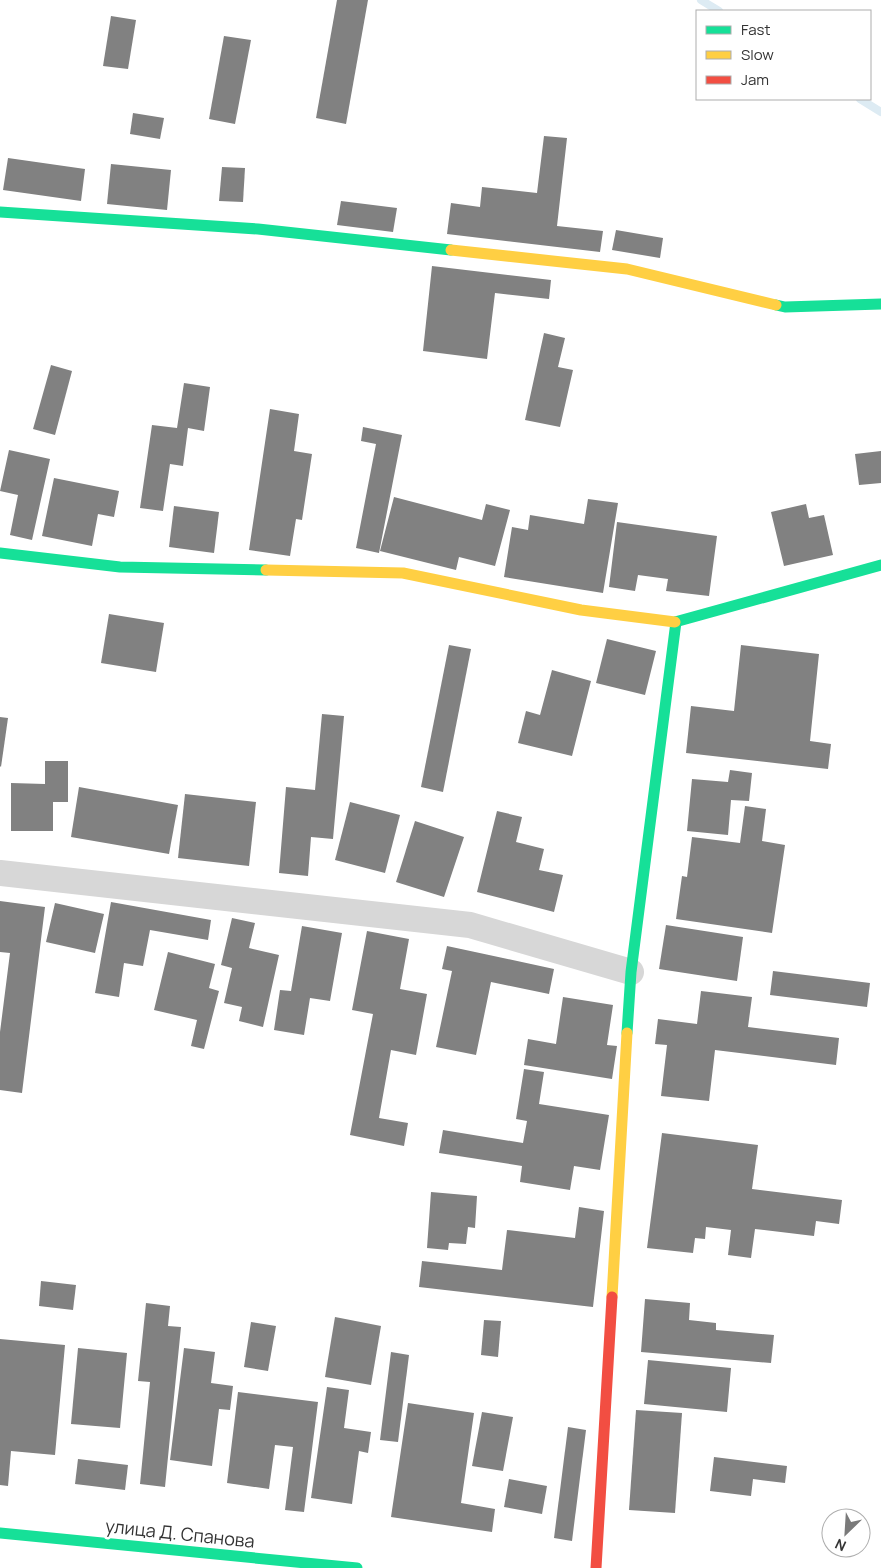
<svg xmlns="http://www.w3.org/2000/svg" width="881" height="1568" font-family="Manrope,sans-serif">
<rect width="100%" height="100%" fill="#fff"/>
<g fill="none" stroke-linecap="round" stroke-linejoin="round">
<!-- stream -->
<g stroke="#ddebf3" stroke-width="8">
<polyline points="701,0 719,11"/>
<polyline points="860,99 881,112"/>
</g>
</g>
<!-- building -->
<g fill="#818181">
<polygon points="337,0 368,0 346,124 316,118"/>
<polygon points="111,16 136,20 128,69 103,66"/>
<polygon points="224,36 251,40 235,124 209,119"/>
<polygon points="133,113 164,118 160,139 130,134"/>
<polygon points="544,136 567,138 557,226 603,231 600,252 447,234 451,203 480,207 482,187 537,193"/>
<polygon points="8,158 85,169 81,201 3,190"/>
<polygon points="111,164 171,170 167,210 107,204"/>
<polygon points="222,167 245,168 243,202 219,201"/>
<polygon points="341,201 397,208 393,232 337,225"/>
<polygon points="616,230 663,238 660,258 612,250"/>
<polygon points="432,266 551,280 549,299 495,293 487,359 423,351"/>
<polygon points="544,333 565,338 558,367 573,370 560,427 525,420"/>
<polygon points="51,365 72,371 55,435 33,429"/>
<polygon points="184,383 210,387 204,431 188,428 183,466 170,464 163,511 140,508 152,425 177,428"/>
<polygon points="270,409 299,414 294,451 312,454 302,520 296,519 290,556 249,550"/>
<polygon points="363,427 402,435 379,553 356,548 376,444 361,441"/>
<polygon points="9,450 50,459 32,540 10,535 18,495 0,491"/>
<polygon points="881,451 881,483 859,485 855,454"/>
<polygon points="54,478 119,491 114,517 98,514 92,546 42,536"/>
<polygon points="394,497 482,520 486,504 510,510 495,566 459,557 456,570 380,551"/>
<polygon points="588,499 618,503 603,593 504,577 512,527 528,530 530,515 584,524"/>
<polygon points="806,504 809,518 824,515 833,555 784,566 771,512"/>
<polygon points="174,506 219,512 214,553 169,547"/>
<polygon points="617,522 717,536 709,596 666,591 668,579 638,575 635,591 609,587"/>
<polygon points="109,614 164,623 156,672 101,663"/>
<polygon points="607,639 656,651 645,695 596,683"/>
<polygon points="449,645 471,649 443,792 421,787"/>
<polygon points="741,645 819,654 810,741 831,744 828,769 686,753 691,706 734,711"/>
<polygon points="552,670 591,681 572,756 518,743 526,711 540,715"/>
<polygon points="322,714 344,716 333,839 311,837 308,876 279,873 286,787 315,790"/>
<polygon points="0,717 8,718 1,767 0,766"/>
<polygon points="45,761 68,761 68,802 53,802 53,831 11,831 11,783 45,784"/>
<polygon points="730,770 752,773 749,801 731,800 728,835 687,831 692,779 728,782"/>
<polygon points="79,787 178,805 169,854 71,837"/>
<polygon points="185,794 256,802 249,866 178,858"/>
<polygon points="350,802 400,815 385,873 335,860"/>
<polygon points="745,806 766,809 762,841 785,845 772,933 676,919 682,876 687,877 692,837 740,843"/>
<polygon points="497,811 522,817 516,842 544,849 539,870 563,875 554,912 477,892"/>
<polygon points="415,821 464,837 444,897 396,882"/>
<polygon points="0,901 45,907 22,1093 0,1090 0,1032 10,953 0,952"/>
<polygon points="111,902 211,920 208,940 150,930 143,966 124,963 119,997 95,993"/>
<polygon points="55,903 104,914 95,953 46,942"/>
<polygon points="232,918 255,923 249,948 279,955 263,1027 239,1021 242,1007 224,1003 232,968 221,965"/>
<polygon points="666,925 743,937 737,981 659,969"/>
<polygon points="302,926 342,933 330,1001 310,998 304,1035 274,1030 280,990 291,991"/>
<polygon points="367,931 409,939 400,989 427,994 416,1055 391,1050 379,1118 408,1123 404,1146 350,1135 373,1014 352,1010"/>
<polygon points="447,946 554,969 549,994 491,982 476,1055 436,1047 452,971 442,969"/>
<polygon points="168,952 215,964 209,988 219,991 204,1049 191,1046 197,1020 154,1010"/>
<polygon points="773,971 870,983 867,1007 770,995"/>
<polygon points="701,991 752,997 748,1027 839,1038 836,1065 715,1050 709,1101 661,1096 667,1045 655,1044 658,1019 697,1024"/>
<polygon points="563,997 613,1005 607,1045 617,1046 612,1079 524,1065 528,1039 556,1044"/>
<polygon points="524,1069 544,1072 539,1104 609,1115 600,1170 574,1166 570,1190 520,1182 522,1166 439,1153 443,1130 523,1143 527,1121 516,1119"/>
<polygon points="662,1133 758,1145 752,1189 842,1200 839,1224 816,1221 814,1236 755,1229 751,1258 728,1255 731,1230 706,1227 705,1239 695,1238 693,1253 647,1248"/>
<polygon points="431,1192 477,1196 475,1228 468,1227 466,1244 449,1243 448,1250 427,1248"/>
<polygon points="579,1207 604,1211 593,1307 419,1287 422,1261 502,1270 507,1230 575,1238"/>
<polygon points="41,1281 76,1285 73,1310 39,1306"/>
<polygon points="645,1299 690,1303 689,1320 716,1323 716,1330 774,1335 771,1363 641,1352"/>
<polygon points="146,1303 170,1306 168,1326 181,1327 165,1487 140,1484 150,1382 138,1381"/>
<polygon points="335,1317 381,1326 371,1385 325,1377"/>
<polygon points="484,1320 501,1321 498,1357 481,1355"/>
<polygon points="251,1322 276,1326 268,1371 244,1367"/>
<polygon points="0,1339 65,1345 55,1455 11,1451 8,1486 0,1485"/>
<polygon points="78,1348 127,1353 120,1428 71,1424"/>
<polygon points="184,1348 215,1352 211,1383 233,1386 230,1410 219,1409 212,1466 170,1460"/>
<polygon points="391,1352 409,1355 398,1442 380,1440"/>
<polygon points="648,1360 731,1368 727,1412 644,1404"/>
<polygon points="327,1387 349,1390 344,1428 371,1432 368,1453 359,1451 352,1504 311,1498"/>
<polygon points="238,1392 318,1402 304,1512 285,1510 293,1447 275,1445 269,1489 227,1483"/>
<polygon points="408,1403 474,1413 461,1503 495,1509 492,1532 391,1517"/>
<polygon points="636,1410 682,1413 675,1513 629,1510"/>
<polygon points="482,1412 513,1417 503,1471 472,1466"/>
<polygon points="568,1427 586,1430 572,1541 554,1538"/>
<polygon points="714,1457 787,1466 785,1483 753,1479 751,1496 710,1491"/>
<polygon points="78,1459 128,1465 125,1490 75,1484"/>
<polygon points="509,1479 547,1486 542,1514 504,1507"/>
</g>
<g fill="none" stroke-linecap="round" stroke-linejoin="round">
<!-- street -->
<polyline stroke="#d7d7d7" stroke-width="26" points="0,873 470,925 631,972"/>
<!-- fast -->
<g stroke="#16e098" stroke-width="11">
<polyline points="0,212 258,229 451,250"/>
<polyline points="776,305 785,307 881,304"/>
<polyline points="0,553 120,567 266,570"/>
<polyline points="675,622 881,565"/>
<polyline points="627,1033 631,972 676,622"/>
<polyline points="0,1533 357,1568"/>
</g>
<!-- slow -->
<g stroke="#ffcf43" stroke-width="11">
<polyline points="451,250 627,269 776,305"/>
<polyline points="266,570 403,573 581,610 675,622"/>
<polyline points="612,1297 627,1033"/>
</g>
<!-- jam -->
<polyline stroke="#f24e42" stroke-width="11" points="596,1568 612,1297"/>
</g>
<g text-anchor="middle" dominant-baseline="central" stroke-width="5" stroke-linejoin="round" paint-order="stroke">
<!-- street labels -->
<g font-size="18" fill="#333" stroke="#fff">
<text transform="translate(180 1533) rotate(6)">улица Д. Спанова</text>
</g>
</g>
<!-- legend -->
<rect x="696" y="10" width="175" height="90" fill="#ffffff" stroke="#adadad"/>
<rect x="706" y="26" width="25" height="8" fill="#16e098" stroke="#adadad"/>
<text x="741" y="35" font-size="15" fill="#333333">Fast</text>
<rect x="706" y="51" width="25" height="8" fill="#ffcf43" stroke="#adadad"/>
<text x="741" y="60" font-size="15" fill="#333333">Slow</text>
<rect x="706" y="76" width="25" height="8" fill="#f24e42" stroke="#adadad"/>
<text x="741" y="85" font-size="15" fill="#333333">Jam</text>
<!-- north arrow -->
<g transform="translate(846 1533) rotate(205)"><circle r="24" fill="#ffffff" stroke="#adadad"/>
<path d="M0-4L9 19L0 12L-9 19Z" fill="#7a7a7a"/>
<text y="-8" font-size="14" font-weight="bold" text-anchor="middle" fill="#333333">N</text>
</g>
</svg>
